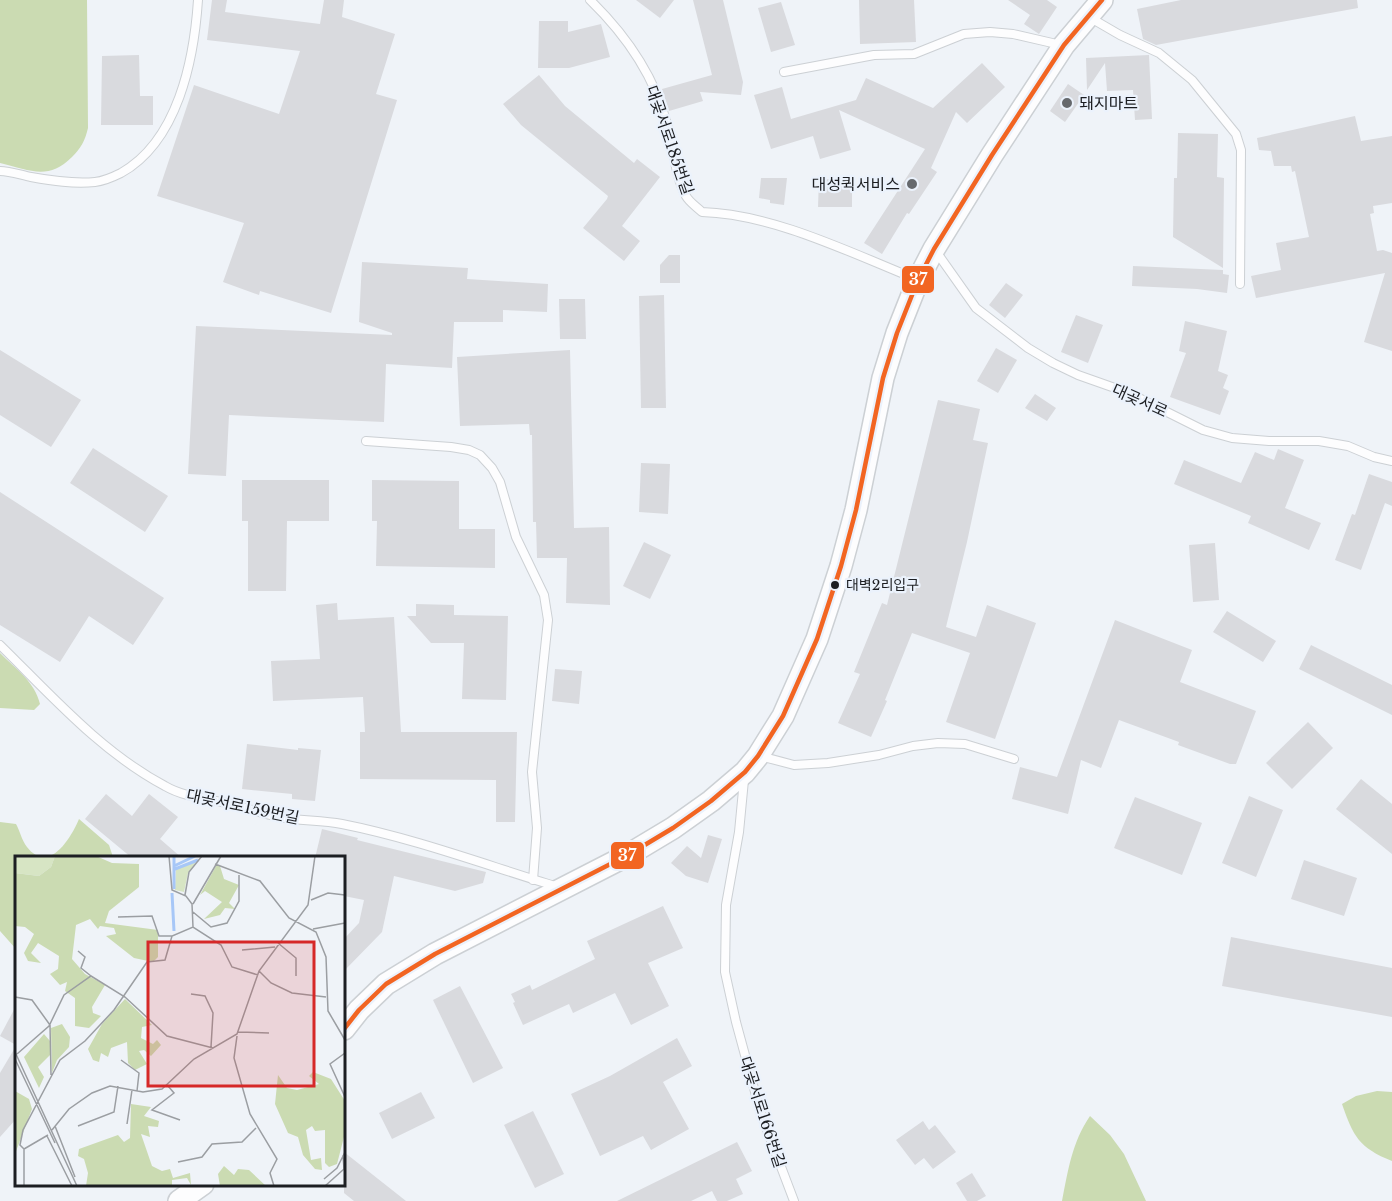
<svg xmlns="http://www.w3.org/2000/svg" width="1392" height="1201" font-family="'Libre Baskerville','Noto Sans KR',serif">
<rect width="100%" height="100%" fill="#eff3f8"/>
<!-- forest -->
<g fill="#cbdbb2">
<path d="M0 0H87L88 128C85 141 81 148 72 157 48 181 30 170 0 163Z"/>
<path d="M0 653C16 669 35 682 40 704L34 710 0 708Z"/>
<path d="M79 819 109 845 113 857 16 858V949L0 931V822L16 824C20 831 22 841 27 847 49 875 71 838 79 819Z"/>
<path d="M1377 1091 1392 1092V1161C1359 1148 1353 1136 1342 1104L1356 1096Z"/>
<path d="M1090 1116 1110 1135 1124 1154 1146 1201H1062C1068 1171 1072 1142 1090 1116Z"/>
</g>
<!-- building -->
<g fill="#d9dade">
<polygon points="212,0 227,0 225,12 320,24 324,0 344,0 342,17 395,34 376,94 397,100 331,313 260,291 259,295 223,282 244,223 157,196 194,85 279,114 300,51 207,40"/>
<polygon points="636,0 674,0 660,18"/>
<polygon points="693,0 723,0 743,82 741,95 700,92 703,101 669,111 662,89 712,75"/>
<polygon points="859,0 914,0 916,42 860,44"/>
<polygon points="1008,0 1047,0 1057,7 1039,34 1024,24 1030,15"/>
<polygon points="1181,0 1357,0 1358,8 1156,45 1143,39 1137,9"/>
<polygon points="781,2 795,45 771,52 758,8"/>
<polygon points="539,21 568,21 568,32 601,24 610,57 569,68 538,68"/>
<polygon points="139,55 140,96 153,96 153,125 101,125 102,56"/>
<polygon points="1149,55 1152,119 1135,120 1133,90 1107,91 1105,63 1087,90 1086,58"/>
<polygon points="982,63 1005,87 967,123 956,112 931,168 937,172 909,214 907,213 882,254 864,243 925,149 839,110 851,150 820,159 813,136 771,149 754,95 782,87 791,119 856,100 866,78 933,108"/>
<polygon points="539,75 565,106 634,163 637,159 660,177 622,226 640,241 624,261 583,228 607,199 608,196 521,125 503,104"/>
<polygon points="1068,84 1084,95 1065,122 1050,111"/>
<polygon points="1355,116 1361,141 1392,136 1392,203 1373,206 1374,213 1370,214 1377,251 1383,250 1392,253 1392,351 1364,342 1385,273 1256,298 1251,276 1281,270 1276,243 1309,237 1295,171 1292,172 1291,166 1274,166 1271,151 1259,150 1257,138"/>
<polygon points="1178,133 1218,134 1217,177 1224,178 1223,268 1173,237 1174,178 1177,178"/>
<polygon points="761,178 787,178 784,205 770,203 770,200 759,198"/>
<polygon points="819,179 852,180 852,207 818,207"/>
<polygon points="669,255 680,255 680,283 660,283 660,265"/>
<polygon points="362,262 468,268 467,279 548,284 547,312 503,310 503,322 454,322 452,368 386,364 384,422 229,415 226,476 188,474 196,326 392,335 392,333 359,322"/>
<polygon points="1133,266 1223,270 1223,274 1229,275 1227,293 1197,289 1132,286"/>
<polygon points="1006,283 1023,295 1005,318 989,305"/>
<polygon points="664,295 666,408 641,408 639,296"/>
<polygon points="559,299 585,299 586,339 560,339"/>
<polygon points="1076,315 1103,325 1088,363 1061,352"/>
<polygon points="1185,321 1227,331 1218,371 1228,375 1223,388 1229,391 1220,415 1170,397 1186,353 1179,351"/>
<polygon points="996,348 1017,360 998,393 977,381"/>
<polygon points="0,350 81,400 51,447 0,415"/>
<polygon points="570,350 574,528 609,527 610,605 566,603 567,558 537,558 536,522 533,522 532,435 530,435 529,424 460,426 457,357"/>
<polygon points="1035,394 1056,408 1047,421 1025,408"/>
<polygon points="938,400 980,409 973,440 988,443 967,542 946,627 976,637 987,605 1036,623 995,739 946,722 970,653 912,633 885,700 887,701 871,737 838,723 860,674 854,672 882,603 887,605"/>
<polygon points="93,448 168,496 145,532 70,483"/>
<polygon points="1278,449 1304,460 1285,508 1321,523 1309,550 1248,523 1251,516 1174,484 1184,460 1241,483 1255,452 1274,460"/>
<polygon points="641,463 670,464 668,514 639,512"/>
<polygon points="1369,474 1392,482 1392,506 1385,503 1361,570 1335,560 1352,514 1355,515"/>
<polygon points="242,480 329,480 329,521 287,521 286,591 248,591 248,521 242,521"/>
<polygon points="372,480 459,481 459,529 495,529 495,568 376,566 377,521 372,521"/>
<polygon points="0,492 164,598 133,645 89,616 60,662 0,625"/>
<polygon points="644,542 671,555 650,599 623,586"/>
<polygon points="1215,543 1219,600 1193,602 1189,545"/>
<polygon points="337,603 338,620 394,617 401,732 517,732 515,822 496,822 496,780 360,779 360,732 365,732 363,697 273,701 271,661 320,659 316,605"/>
<polygon points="416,604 454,605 454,615 508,616 506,700 462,699 464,643 431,643 407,616 416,616"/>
<polygon points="1227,611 1276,641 1263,662 1213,632"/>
<polygon points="1115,620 1192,650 1180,682 1256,711 1236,764 1230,764 1178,745 1179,742 1119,720 1101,768 1081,760 1068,814 1012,799 1020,767 1057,777"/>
<polygon points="1311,645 1392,685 1392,715 1299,669"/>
<polygon points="555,669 582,671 579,704 552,701"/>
<polygon points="1308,722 1333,748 1292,789 1266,763"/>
<polygon points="247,744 298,750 298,748 321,750 315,801 292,799 292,794 242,789"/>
<polygon points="1361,779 1392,804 1392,854 1336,809"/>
<polygon points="106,794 132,816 149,794 178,817 160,839 182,858 132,858 85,819"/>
<polygon points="1249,796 1283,810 1256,877 1222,863"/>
<polygon points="1135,797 1202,823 1182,875 1114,848"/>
<polygon points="322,829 358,838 357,840 486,872 483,883 455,891 394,876 382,932 344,971 344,939 359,923 364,900 344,896 344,858 315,858"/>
<polygon points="708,835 722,839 708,883 686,876 671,863 687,846 701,858"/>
<polygon points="1304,860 1357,878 1344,916 1291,899"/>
<polygon points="663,906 683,948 648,963 669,1006 631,1025 615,993 573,1013 569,1004 523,1025 513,1003 515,1002 511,994 530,985 532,990 595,959 587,941"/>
<polygon points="1231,937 1392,968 1392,1017 1222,986"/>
<polygon points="460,986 503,1068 473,1083 433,1000"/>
<polygon points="16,1006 16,1045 0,1036"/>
<polygon points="677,1038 692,1066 663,1082 689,1129 651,1150 643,1136 600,1156 571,1094 610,1076"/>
<polygon points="16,1046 16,1119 0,1137 0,1073"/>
<polygon points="421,1092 435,1118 392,1139 379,1113"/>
<polygon points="533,1111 564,1174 535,1188 504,1125"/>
<polygon points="923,1121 929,1130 935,1125 956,1152 933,1169 924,1158 915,1165 896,1140"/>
<polygon points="737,1142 752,1171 736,1179 743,1194 727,1201 717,1201 712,1191 691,1201 617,1201"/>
<polygon points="344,1152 406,1201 354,1201 344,1193"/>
<polygon points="972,1173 986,1196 977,1201 967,1201 956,1183"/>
</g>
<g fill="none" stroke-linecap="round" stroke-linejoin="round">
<defs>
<g id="lane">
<path d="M590 0C626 35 654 75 667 124 674 148 674 174 686 196 689 202 697 207 702 212 773 214 851 253 916 279"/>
<polyline points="1089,17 1120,35 1159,53 1192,80 1236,134 1241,150 1240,284"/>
<polyline points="784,72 874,55 914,54 964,34 990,32 1013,34 1061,45"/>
<path d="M0 171C10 171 21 175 31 177 53 181 73 184 95 182 104 181 113 177 121 173 178 141 194 60 198 0"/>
<polyline points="935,250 976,308 1028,348 1053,363 1078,375 1129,393 1203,430 1232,438 1269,441 1319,441 1348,446 1374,457 1392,461"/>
<polyline points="366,441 451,447 469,450 480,455 492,468 500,482 516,537 544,595 548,620 532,772 537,828 533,880"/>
<path d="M0 645C51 695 101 752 165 786 182 796 202 798 222 802 241 806 259 813 279 817 299 821 321 820 342 824 413 838 486 865 555 886"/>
<polyline points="760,756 794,765 828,763 879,755 913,746 938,743 965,744 1014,759"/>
<polyline points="744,780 739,832 726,905 725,972 736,1022 761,1114 794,1201"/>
</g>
<g id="secondary">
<polyline points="344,1029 359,1010 386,984 435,954 628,855 673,828 711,801 745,772 758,756 783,716 817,639 841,566 856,510 883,378 897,333 918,280 934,249 992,155 1064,45 1102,0"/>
<polyline points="179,1201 203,1184"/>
</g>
</defs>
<!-- lane casing -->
<use href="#lane" stroke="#ccd0d4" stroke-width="10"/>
<!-- secondary casing -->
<use href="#secondary" stroke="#ccd0d4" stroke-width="24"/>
<!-- lane -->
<use href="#lane" stroke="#fdfdfe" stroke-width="8"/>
<!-- secondary -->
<use href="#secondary" stroke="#fdfdfe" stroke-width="21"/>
<defs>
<polyline id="bus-1" points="344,1029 359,1010 386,984 435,954 628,855 673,828 711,801 745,772 758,756 783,716 817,639 841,566 856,510 883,378 897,333 918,280 934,249 992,155 1064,45 1102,0"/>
</defs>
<!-- bus-1 casing -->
<use href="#bus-1" stroke="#ebf2fc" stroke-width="9"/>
<!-- bus-1 -->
<use href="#bus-1" stroke="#f26522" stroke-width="4.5"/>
</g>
<!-- markers -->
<g fill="#66696d" stroke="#ebf2fc" stroke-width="2">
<circle cx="1067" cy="103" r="6"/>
<circle cx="912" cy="184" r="6"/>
</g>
<circle fill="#1c1e22" stroke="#ebf2fc" stroke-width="2" cx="835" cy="585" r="5"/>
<g text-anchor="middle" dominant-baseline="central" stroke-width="4.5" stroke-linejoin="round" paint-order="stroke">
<!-- bus labels -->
<g font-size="14" fill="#1c1e22" stroke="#ebf2fc" text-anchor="start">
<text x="846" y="585">대벽2리입구</text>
</g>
<!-- poi labels -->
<g font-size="16" fill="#1c1e22" stroke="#ebf2fc" text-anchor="start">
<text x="1079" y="103">돼지마트</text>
<text x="900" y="184" text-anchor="end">대성퀵서비스</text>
</g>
<!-- street labels -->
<g font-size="16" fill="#1c1e22" stroke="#ebf2fc">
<text transform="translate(670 140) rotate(71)">대곶서로185번길</text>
<text transform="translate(1140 400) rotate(24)">대곶서로</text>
<text transform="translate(243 806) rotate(12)">대곶서로159번길</text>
<text transform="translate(763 1112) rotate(72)">대곶서로166번길</text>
</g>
</g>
<!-- overview -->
<g transform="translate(15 856)">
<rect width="330" height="330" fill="#eff3f8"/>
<path d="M0 0H40L36 11 24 20 0 17ZM181 6 173 17 169 36 160 34 161 13Z" fill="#d7e5c4"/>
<path d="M40 0H81L97 7 124 8V31L94 55 90 67 143 74V101L138 106 119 102 91 80 101 78 99 72 85 70 83 73 75 63 61 69 57 103 70 118 90 129 77 151 78 157 86 160 74 172 60 170V142L50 135 52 126 45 129 35 118 43 113 44 100 23 87 16 97 26 107 13 105 9 97 19 78 10 71 0 70V17L24 20 36 11ZM201 10H205L209 23 224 29 214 47 220 53 210 52 205 59 189 63 207 46 190 35 185 39ZM110 143 137 169 127 171 126 182 138 188 142 184 146 189 136 200 129 194 124 195 132 208 120 214 113 207 112 186 96 192 93 201 86 197 84 206 78 204 73 193 87 168ZM47 168 55 181 54 191 42 204 37 217 36 172ZM29 178 35 185 36 198 23 211 29 221 24 232 9 201ZM298 216 316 223 330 245V277L322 308 314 311 310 307V274L300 275 297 270 291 274 296 304 306 302 307 314 300 313 288 299 283 281 273 277 260 248 263 219 272 232 282 234 304 228 294 220ZM0 235 14 243 17 253 0 298ZM116 248 136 251 129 260 144 265 143 271 133 270 135 281 126 278 137 310 147 315 155 313 158 322 175 317 176 329 172 322 157 324V330H71L73 317 69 303 63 300 64 293 103 279 109 286 115 282ZM209 310 219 319 223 313 234 314 251 330H205L203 318Z" fill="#cbdbb2"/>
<path fill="none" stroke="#a7c7f7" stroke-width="3" d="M159 10 180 0M160 13 183 4M159 33V0M157 37 159 75"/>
<path fill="none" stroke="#9b9ea2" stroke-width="1.5" d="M154 0 157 34 171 40 177 48 178 71M200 8 245 25 274 62 301 76 311 101 313 155 330 184M170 39 174 16 187 0M296 44 313 37 330 39M178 48 206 0M178 56 196 71 212 67 224 45V19M103 61 137 60 144 80H157M298 73 330 67M263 87 281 102V120M227 94 260 91M63 95 70 101 66 112 76 120M244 115 256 127 277 137 311 141M176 138 190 140 198 157 196 191M0 141 17 144 35 169 36 219M223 176 254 177M222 180 219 202 235 258 262 303 255 317 259 330M0 196 62 330M330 197 315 208 330 241M2 198 34 170 49 139 76 120 110 141 152 180 198 192M0 203 40 287M106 204 124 217 122 235M153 230 159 237 137 254 165 264M112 268 117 234M40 270 60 321M63 270 99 256 103 230M37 274 54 253 77 237 95 230 128 236 147 233 179 203 222 178 244 115 293 49 300 0M32 280 57 330M9 293 5 289 8 274 45 204 70 185 99 154 132 106 150 104 157 80 178 71 206 89 217 111 243 119M163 306 187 301 197 288 227 286 241 272M309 323 322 312 330 296M9 330V293L33 279M310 330 329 313 328 299"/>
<path fill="#d62828" fill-opacity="0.15" stroke="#d62828" stroke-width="3" d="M133 86H299V230H133Z"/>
<rect width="330" height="330" fill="none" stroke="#1c1e22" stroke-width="3"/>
</g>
<g stroke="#ebf2fc" stroke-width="2">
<rect x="901" y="265" width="34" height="29" rx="6" fill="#f26522"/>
<rect x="610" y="841" width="35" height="29" rx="6" fill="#f26522"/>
</g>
<g font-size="16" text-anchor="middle" font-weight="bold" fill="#fff">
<text x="918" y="285">37</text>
<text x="627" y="861">37</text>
</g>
</svg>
